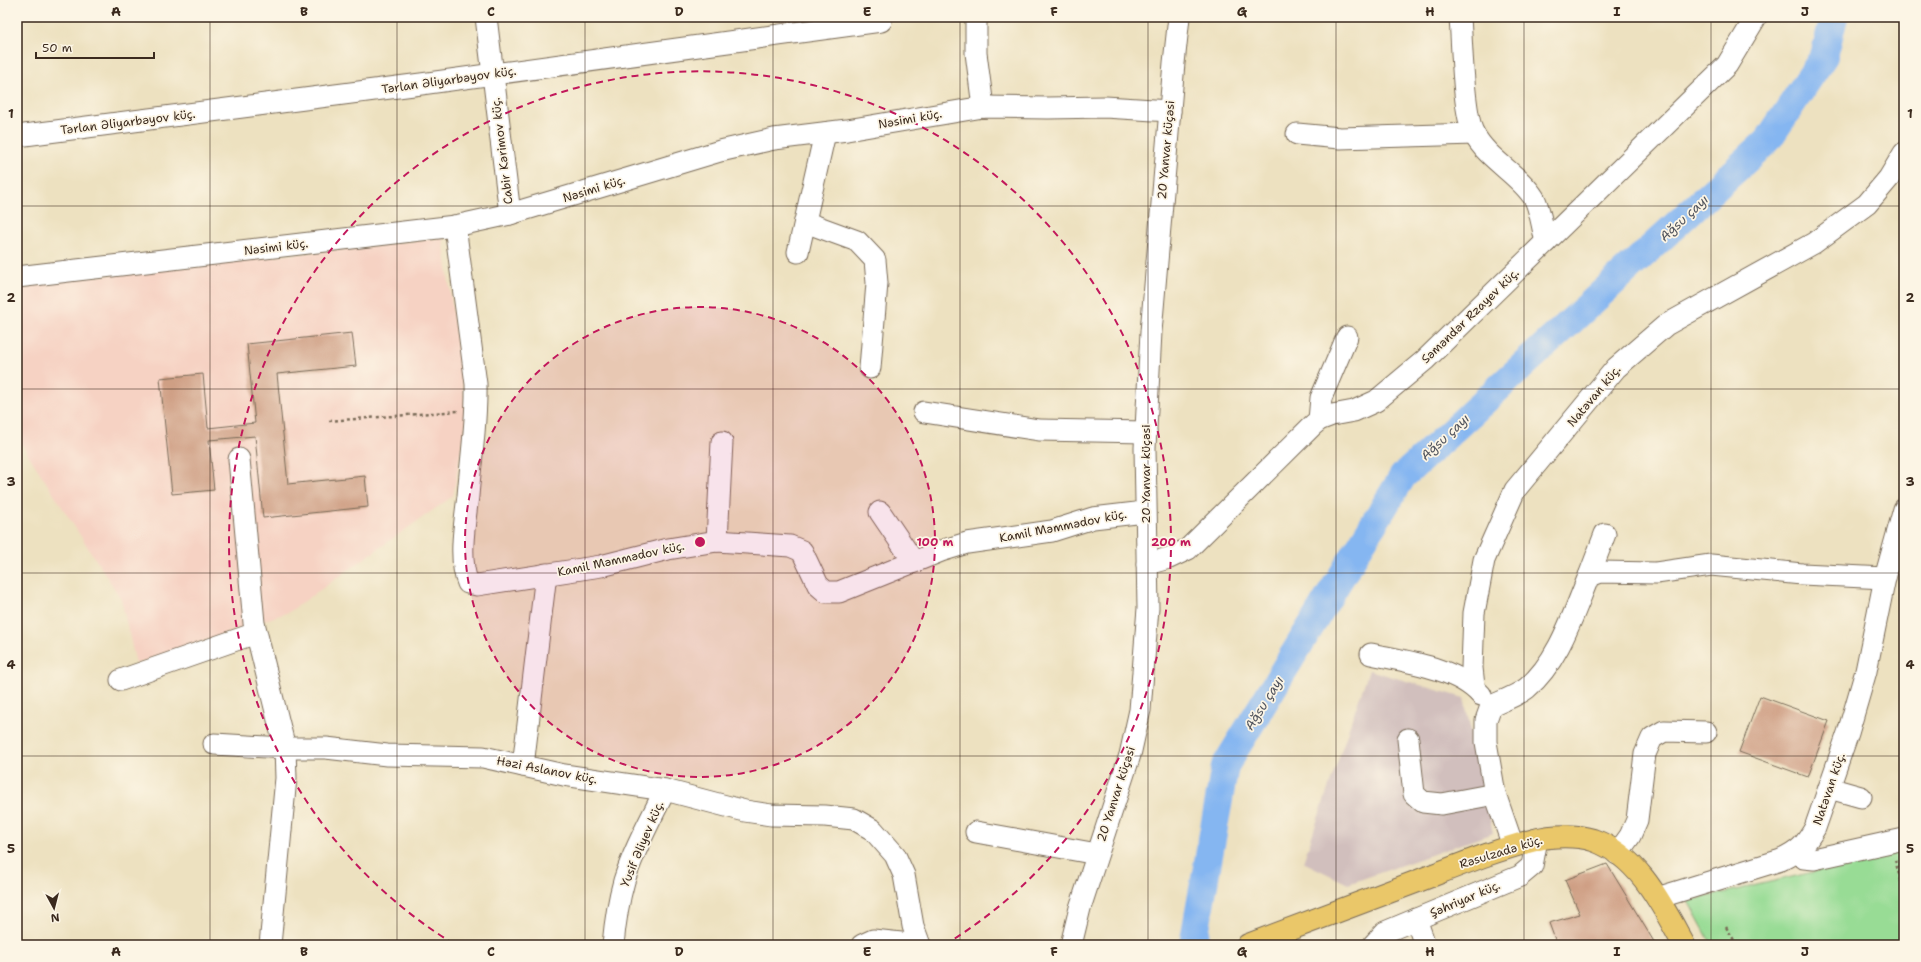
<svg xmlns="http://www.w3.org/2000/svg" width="1921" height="962" font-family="'Shantell Sans',sans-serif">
<rect width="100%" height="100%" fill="#fcf5e5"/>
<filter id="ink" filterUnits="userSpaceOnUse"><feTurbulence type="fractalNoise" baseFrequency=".025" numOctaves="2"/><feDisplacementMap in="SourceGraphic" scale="8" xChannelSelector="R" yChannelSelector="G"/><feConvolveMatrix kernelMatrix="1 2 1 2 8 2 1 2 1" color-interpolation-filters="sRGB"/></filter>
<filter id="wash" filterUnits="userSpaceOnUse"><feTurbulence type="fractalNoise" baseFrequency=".012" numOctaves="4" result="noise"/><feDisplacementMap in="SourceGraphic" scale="16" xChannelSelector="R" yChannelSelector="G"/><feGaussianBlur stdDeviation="0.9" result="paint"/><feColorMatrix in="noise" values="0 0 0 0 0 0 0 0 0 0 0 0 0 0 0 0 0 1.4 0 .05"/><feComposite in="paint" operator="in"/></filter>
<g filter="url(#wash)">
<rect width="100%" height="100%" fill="#ede1c0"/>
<!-- built -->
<polygon fill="#f6d2c3" points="443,238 467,418 453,496 289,612 136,664 121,599 17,437 17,285"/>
<!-- industrial -->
<polygon fill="#d1bfbd" points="1369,670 1464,698 1493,833 1348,884 1303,862"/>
<!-- green -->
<polygon fill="#98dc95" stroke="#6a835a" points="1904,851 1904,945 1712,945 1688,901"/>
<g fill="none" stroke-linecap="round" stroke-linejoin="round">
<!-- river -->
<polyline stroke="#85b6f1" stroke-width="28" points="1193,945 1225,766 1403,476 1768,140 1824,56 1834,17"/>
</g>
<g id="blocks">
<!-- building -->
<g fill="#cf9f84">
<polygon points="352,333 356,366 277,374 288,484 365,476 368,507 263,518 255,436 209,440 214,490 172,494 160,378 203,374 208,428 255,423 247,344"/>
<polygon points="1760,696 1829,721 1808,777 1739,752"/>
<polygon points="1607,864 1656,945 1557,945 1549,923 1580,914 1565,880"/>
</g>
</g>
</g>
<g filter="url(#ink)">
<use href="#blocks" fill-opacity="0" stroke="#796a57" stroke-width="1"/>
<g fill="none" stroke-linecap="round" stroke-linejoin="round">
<defs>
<g id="minor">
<polyline points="486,17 510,214"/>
<polyline points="976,17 976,53 983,107"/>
<path d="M1460 17C1462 43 1463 115 1474 134 1488 160 1519 174 1534 198 1540 208 1543 231 1546 242"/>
<polyline points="1297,134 1340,138 1474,134"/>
<polyline points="17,136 421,84 881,21"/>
<polyline points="805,222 857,241 875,260 877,283 870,368"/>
<path d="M455 226 476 384C477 421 471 458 468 496 465 521 458 560 468 583L477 585 601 566 668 549 717 541 790 546 802 551 818 585 826 592H839L941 551 967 543 1052 531 1093 518 1145 512"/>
<polyline points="798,252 825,133"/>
<polyline points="17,277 455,226 510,214 720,151 774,139 847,130 983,107 1048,108 1105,107 1170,111"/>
<polyline points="924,412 1039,430 1146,432"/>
<polyline points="1319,420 1321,398 1347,337"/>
<polyline points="880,512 914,562"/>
<polyline points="717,541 722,442"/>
<polyline points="1147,564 1169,558 1188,549 1312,426 1319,420 1332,415 1354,411 1376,401 1425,360 1727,65 1756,17"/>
<polyline points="1589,576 1605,534"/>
<path d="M1371 654C1404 661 1458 668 1481 695"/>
<polyline points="121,680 256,633"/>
<polyline points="1474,686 1472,668 1474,613 1484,560 1515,490 1616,368 1666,325 1814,243 1867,204 1889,178 1904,153"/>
<polyline points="1408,739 1414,794 1423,802 1442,804 1495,794"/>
<polyline points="214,744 285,748 254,623 239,459"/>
<polyline points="523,766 546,574"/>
<polyline points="1829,788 1861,797"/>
<polyline points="976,832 1097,854"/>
<path d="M1513 846 1495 794 1486 742V720L1491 706C1502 701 1517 696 1527 688 1559 661 1573 614 1589 576L1600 572 1656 573 1711 565 1802 574 1885 578"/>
<polyline points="1798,852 1804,858 1814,859 1904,839"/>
<polyline points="1617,854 1630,836 1637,820 1645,754 1652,738 1664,731 1706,732"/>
<path d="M1657 898 1781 860C1800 851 1805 845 1815 828L1848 733 1866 671 1885 578 1904 509"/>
<polyline points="1416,919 1425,945"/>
<polyline points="270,945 286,778 285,748 326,748 387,755 483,757 564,775 665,790 745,811 771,815 825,816 854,819 873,830 895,855 904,875 913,926 920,945"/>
<path d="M613 945C615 923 618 902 624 881 634 849 651 819 665 790"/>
<polyline points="862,945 873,940 920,945"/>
<polyline points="1071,945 1080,908 1130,755 1140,710 1148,608 1145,448 1151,332 1174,63 1179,17"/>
<polyline points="1373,945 1385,932 1520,876 1532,866 1537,839"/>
</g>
<path id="major" d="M1248 945C1305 924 1361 902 1418 881 1457 866 1495 850 1535 840 1552 835 1577 835 1593 840 1639 856 1662 905 1684 945"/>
</defs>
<!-- minor casing -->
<use href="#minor" stroke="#796a57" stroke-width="23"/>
<!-- major casing -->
<use href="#major" stroke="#796a57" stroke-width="24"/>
<!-- path -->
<g stroke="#796a57" stroke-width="2.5" stroke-dasharray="3 3" stroke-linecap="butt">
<polyline points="329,421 458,411"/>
<polyline points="1895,860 1904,892"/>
<polyline points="1726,927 1737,945"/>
<polyline points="1796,942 1798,945"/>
</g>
<!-- minor -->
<use href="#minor" stroke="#fff" stroke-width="21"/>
<!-- major -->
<use href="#major" stroke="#eac769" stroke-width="22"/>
</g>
</g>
<!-- grid -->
<path fill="none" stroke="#3b2a1e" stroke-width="1" stroke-opacity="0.55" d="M210 17V945M397 17V945M585 17V945M773 17V945M960 17V945M1148 17V945M1336 17V945M1524 17V945M1711 17V945M17 206H1904M17 389H1904M17 573H1904M17 756H1904"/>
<!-- distance rings -->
<circle cx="700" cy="542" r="235" fill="#c2185b" fill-opacity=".12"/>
<g fill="none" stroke="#c2185b" stroke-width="2" stroke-dasharray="7 5">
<circle cx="700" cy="542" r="235"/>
<path d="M454 944A471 471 0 1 1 946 944"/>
</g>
<g text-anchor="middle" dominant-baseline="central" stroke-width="3.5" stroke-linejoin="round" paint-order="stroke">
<!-- street labels -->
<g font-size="12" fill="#3b2a1e" stroke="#fcf5e5">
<text transform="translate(449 80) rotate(-8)">Tərlan Əliyarbəyov küç.</text>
<text transform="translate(910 119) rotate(-10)">Nəsimi küç.</text>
<text transform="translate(128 122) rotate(-7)">Tərlan Əliyarbəyov küç.</text>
<text transform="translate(1166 150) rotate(-85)">20 Yanvar küçəsi</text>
<text transform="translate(502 151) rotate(-97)">Cabir Kərimov küç.</text>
<text transform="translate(594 189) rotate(-17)">Nəsimi küç.</text>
<text transform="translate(276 247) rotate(-7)">Nəsimi küç.</text>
<text transform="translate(1470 316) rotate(-44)">Səməndər Rzayev küç.</text>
<text transform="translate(1594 396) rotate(-50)">Natəvan küç.</text>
<text transform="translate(1146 474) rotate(-90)">20 Yanvar küçəsi</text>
<text transform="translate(1063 526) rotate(-11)">Kamil Məmmədov küç.</text>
<text transform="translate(621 559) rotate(-12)">Kamil Məmmədov küç.</text>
<text transform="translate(547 770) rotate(11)">Həzi Aslanov küç.</text>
<text transform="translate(1829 789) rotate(-71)">Natəvan küç.</text>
<text transform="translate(1116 794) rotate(-72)">20 Yanvar küçəsi</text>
<text transform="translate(642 844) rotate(-67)">Yusif Əliyev küç.</text>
<text transform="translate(1501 852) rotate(-17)">Rəsulzadə küç.</text>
<text transform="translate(1465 899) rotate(-23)">Şəhriyar küç.</text>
</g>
<!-- water labels -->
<g font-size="13" font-style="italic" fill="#51545d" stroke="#fcf5e5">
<text transform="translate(1684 218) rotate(-43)">Ağsu çayı</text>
<text transform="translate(1445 437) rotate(-43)">Ağsu çayı</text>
<text transform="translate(1264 703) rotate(-58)">Ağsu çayı</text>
</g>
</g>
<circle cx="700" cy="542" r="6" fill="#c2185b" stroke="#fcf5e5" stroke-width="2"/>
<g font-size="12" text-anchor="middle" font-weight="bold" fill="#c2185b" stroke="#fcf5e5" stroke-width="3.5" stroke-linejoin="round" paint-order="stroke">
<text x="935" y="546">100 m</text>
<text x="1171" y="546">200 m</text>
</g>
<!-- margin -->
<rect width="1921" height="962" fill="none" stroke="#fcf5e5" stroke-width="44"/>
<!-- north arrow -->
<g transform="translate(54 908) rotate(173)" stroke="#fcf5e5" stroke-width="3" paint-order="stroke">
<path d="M0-3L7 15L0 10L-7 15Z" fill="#3b2a1e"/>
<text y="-6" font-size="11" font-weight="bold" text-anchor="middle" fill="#3b2a1e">N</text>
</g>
<!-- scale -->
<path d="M36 52v6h118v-6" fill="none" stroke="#3b2a1e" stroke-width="2"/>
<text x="42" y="52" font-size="12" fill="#3b2a1e" stroke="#fcf5e5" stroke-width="3" paint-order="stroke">50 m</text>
<rect x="22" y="22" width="1877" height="918" fill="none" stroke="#3b2a1e" stroke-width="1.5"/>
<g font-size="13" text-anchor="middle" font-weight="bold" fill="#3b2a1e">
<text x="116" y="16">A</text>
<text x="304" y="16">B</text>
<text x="491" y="16">C</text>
<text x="679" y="16">D</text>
<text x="867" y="16">E</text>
<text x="1054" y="16">F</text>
<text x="1242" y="16">G</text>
<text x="1430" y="16">H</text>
<text x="1617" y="16">I</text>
<text x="1805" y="16">J</text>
<text x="11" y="118">1</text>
<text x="1910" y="118">1</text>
<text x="11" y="302">2</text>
<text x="1910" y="302">2</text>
<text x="11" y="486">3</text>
<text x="1910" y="486">3</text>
<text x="11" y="669">4</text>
<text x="1910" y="669">4</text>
<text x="11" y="853">5</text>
<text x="1910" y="853">5</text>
<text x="116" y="956">A</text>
<text x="304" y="956">B</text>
<text x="491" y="956">C</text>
<text x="679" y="956">D</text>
<text x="867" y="956">E</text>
<text x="1054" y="956">F</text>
<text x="1242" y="956">G</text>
<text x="1430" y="956">H</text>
<text x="1617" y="956">I</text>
<text x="1805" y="956">J</text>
</g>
</svg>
